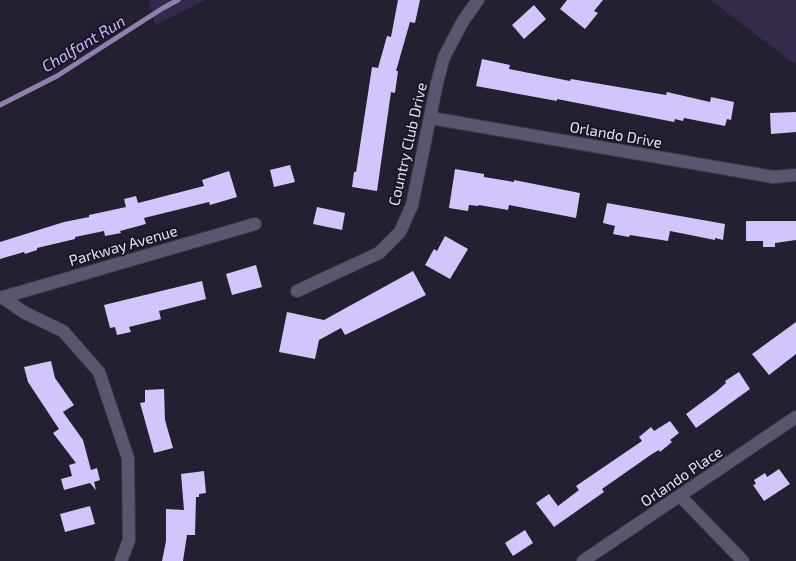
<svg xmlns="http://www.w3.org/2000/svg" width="796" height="561" font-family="'Exo 2',sans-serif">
<rect width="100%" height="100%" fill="#241f31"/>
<!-- green -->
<g fill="#342a4c">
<polygon points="149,0 205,0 155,25"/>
<polygon points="710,0 796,0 796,65"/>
</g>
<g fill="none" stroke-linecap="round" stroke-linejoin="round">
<!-- stream -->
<polyline stroke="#8e81ae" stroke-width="5" points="0,105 57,76 163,8 178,0"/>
</g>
<!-- building -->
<g fill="#d2c5fb">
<polygon points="398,0 420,0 415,23 410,22 396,71 398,71 395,93 391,92 377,191 352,187 354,172 356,172 372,67 378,68 387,36 391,37"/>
<polygon points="567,0 603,0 594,11 598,13 585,29 560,9"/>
<polygon points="534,5 546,19 524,39 512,25"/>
<polygon points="482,59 510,65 509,69 570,81 571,79 666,95 667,92 710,102 711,97 734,102 731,120 727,119 725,126 684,118 683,121 675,119 674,122 557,99 557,101 476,86"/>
<polygon points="796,112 796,132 771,134 770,113"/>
<polygon points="290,165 295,182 274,187 270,170"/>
<polygon points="455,169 484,174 484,177 514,182 514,180 580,193 576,218 509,205 508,210 479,205 478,206 469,205 468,211 449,208"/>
<polygon points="229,171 237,197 210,205 209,202 144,218 146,224 120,231 121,233 105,236 104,231 75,237 75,239 37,248 37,250 25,254 24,252 0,259 0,242 64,222 89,217 89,215 126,207 124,199 136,196 138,203 204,186 202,180"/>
<polygon points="607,203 725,224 723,240 715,238 715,240 670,231 668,241 630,235 629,237 613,234 615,226 603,223"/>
<polygon points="317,207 345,213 342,230 313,224"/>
<polygon points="746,221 796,221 796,240 775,243 775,247 763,247 763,241 746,241"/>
<polygon points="445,236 468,249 450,279 425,265 434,249 437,251"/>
<polygon points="256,265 262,287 232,295 226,274"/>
<polygon points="413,271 426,295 345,335 341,328 319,340 315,359 279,352 287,312 324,320"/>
<polygon points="202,281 206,299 159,311 161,319 129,327 131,332 117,335 115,327 110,328 104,305"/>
<polygon points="796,322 796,354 769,375 752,354"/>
<polygon points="51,361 55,378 74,405 63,412 83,440 91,470 97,468 100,480 94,482 96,490 90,483 64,490 61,479 72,476 69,465 76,463 53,433 59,429 28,382 24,367"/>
<polygon points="739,372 750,389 696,428 686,414 717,391 726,383 725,381"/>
<polygon points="164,389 165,420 173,448 154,453 140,403 145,402 145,390"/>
<polygon points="670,421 679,433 670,440 672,442 660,452 659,450 652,454 602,489 604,492 554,527 536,503 549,494 558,506 579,490 576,486 642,441 639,437 651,427 654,431"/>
<polygon points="779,469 790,484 764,501 753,485 756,484 754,480 765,473 767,477"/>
<polygon points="204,471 206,493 199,494 199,497 196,497 195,535 187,535 183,561 162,561 166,541 166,509 184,510 181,474"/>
<polygon points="90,506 95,524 65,532 60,514"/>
<polygon points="525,530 533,543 513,556 505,543"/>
</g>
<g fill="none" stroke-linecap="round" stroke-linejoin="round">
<defs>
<g id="minor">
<polyline points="431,118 773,177 796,175"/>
<polyline points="297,291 379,253 400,232 412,205 437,83 444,57 463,21 478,0"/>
<polyline points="2,297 25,313 63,331 99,372 128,458 129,540 121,561"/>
<polyline points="0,298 255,224"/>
<polyline points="680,496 743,561"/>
<polyline points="583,561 796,417"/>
</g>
</defs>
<!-- minor casing -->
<use href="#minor" stroke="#3f3b4c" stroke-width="14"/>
<!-- minor -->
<use href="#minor" stroke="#5c556f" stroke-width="12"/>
</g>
<g text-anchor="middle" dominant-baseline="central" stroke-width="4" stroke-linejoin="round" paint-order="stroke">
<!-- street labels -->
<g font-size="15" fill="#e6e4f0" stroke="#1b1627">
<text transform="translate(616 134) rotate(10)">Orlando Drive</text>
<text transform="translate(407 144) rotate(-77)">Country Club Drive</text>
<text transform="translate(123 245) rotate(-16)">Parkway Avenue</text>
<text transform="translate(681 476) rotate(-34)">Orlando Place</text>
</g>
<!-- water labels -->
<g font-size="16" font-style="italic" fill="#c9b6fd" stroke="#1b1627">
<text transform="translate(83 43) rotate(-31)">Chalfant Run</text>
</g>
</g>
</svg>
